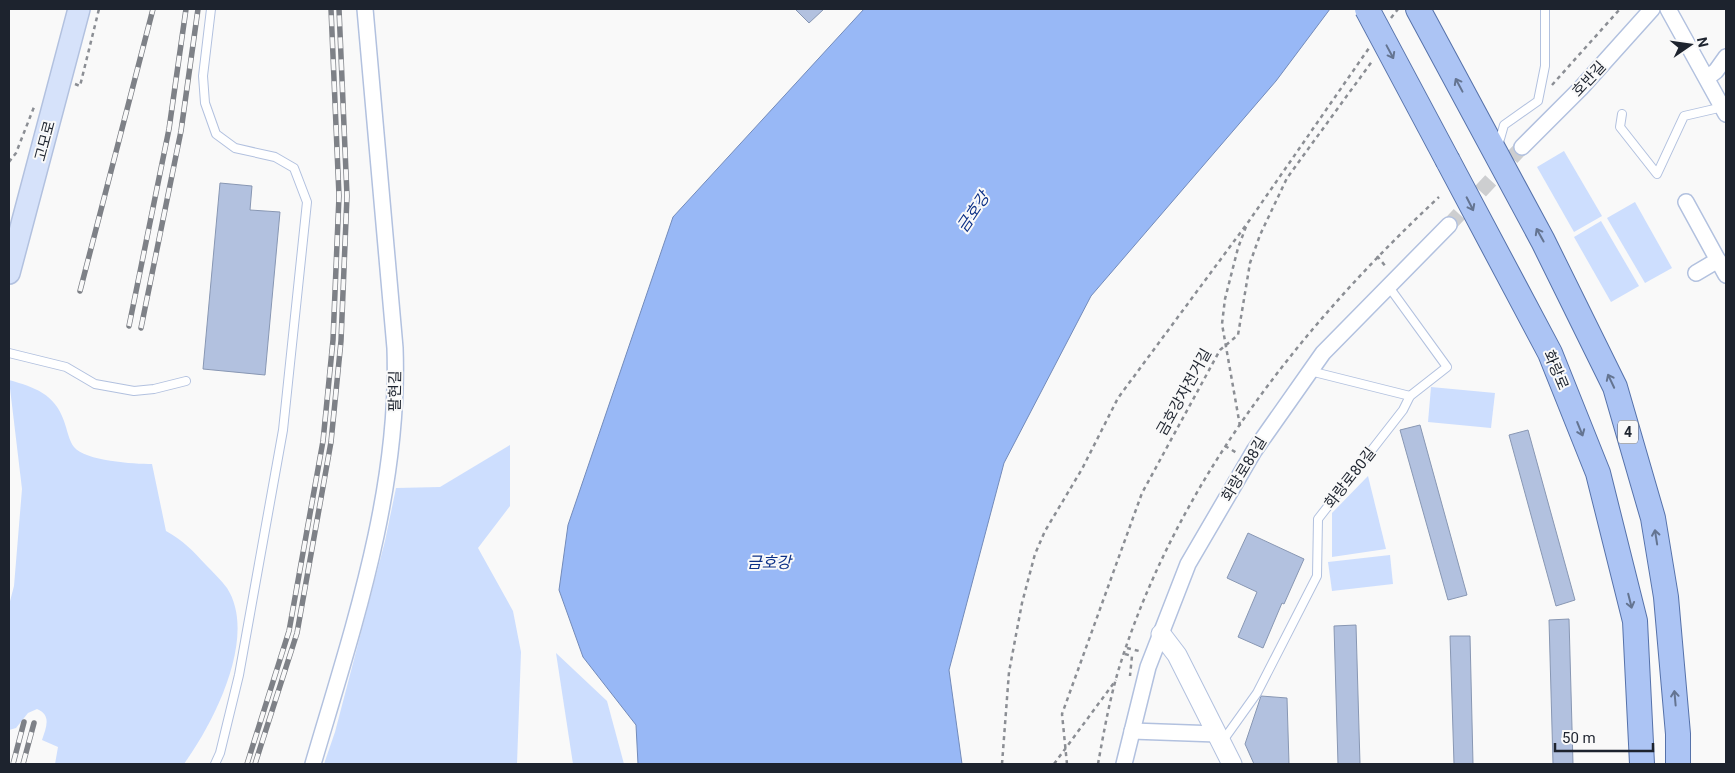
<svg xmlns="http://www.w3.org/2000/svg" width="1735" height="773" font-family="Roboto,'Noto Sans KR',sans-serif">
<rect width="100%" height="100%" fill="#f9f9f9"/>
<!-- green -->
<g fill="#cddefe">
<polygon points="1564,151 1602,216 1574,232 1537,167"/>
<polygon points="1635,202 1672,268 1645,283 1607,218"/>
<polygon points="1601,221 1639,286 1611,302 1574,237"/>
<path d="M9 380C34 387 55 394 64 421 67 429 69 441 74 447 85 461 134 464 152 464L166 531C184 541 192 550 206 565 213 572 221 580 227 588 258 636 214 723 184 764H55L58 747 42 740C46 728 52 715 37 709L28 713 16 728 9 730V605L14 586 22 489Z"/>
<polygon points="1431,387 1495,393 1491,428 1428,422"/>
<polygon points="510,445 510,506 478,548 513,611 521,652 517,764 324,764 335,732 385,541 396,488 440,487"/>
<polygon points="1368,476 1386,549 1332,557 1332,513"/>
<polygon points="1390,555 1393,584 1332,591 1328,562"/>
<polygon points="556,653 607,701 624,764 573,764"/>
</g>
<!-- water -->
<polygon fill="#98b8f6" stroke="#738bba" points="864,9 1330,9 1276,81 1091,296 1004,463 949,670 962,764 638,764 636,725 583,657 559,590 568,525 673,217"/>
<!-- building -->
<g fill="#b2c1df" stroke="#8897b3">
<polygon points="795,9 824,9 809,23"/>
<polygon points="220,183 252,186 250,210 280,212 265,375 203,369"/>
<polygon points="1420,425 1467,595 1448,600 1400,430"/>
<polygon points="1528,430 1575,600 1556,606 1509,435"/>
<polygon points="1248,533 1304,559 1284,604 1282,603 1263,648 1238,637 1257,592 1227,578"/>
<polygon points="1569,619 1573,764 1553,764 1549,620"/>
<polygon points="1356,625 1360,764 1338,764 1334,626"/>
<polygon points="1450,636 1470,636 1473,764 1454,764"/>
<polygon points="1261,696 1287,698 1289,764 1254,764 1245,744"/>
</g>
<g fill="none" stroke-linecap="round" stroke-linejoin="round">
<!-- minor-tunnel -->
<polyline stroke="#cdced0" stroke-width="15" stroke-dasharray="15 8" stroke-linecap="butt" points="1449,225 1522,147"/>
<defs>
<g id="service">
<polyline points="211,9 203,76 205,103 216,134 235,148 275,157 294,168 307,202 283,430 239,675 220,753 215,764"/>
<polyline points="1622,114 1620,127 1657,174 1684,116 1723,107"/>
<polyline points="1498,146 1504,125 1538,101 1545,66 1545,9"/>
<polyline points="9,353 66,367 95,384 134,391 154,389 186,381"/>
<polyline points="1310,371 1410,396"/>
<polyline points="1222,742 1257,693 1317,576 1318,519 1403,410 1410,396 1447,367 1389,287"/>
</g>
<g id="minor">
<polyline points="1668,9 1726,114"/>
<polyline points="1707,78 1716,71 1726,57"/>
<polyline points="1522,147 1581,88 1652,9"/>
<polyline points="1686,202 1726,275"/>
<polyline points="1696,273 1718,260"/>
<polyline points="1132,731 1217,734"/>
<path d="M313 764C353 628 400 491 395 348L365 9"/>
<polyline points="1124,764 1148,667 1188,564 1254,451 1323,353 1449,225"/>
</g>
<polyline id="tertiary" points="1161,634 1177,655 1232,764"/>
<polyline id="secondary" points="9,273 79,9"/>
<g id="primary">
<polyline points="1418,9 1543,241 1615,387 1653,518 1666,597 1678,734 1678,764"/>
<polyline points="1448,161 1550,353 1598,473 1635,621 1642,764"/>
</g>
</defs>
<!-- service casing -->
<use href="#service" stroke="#b2c1df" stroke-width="10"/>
<!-- minor casing -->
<use href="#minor" stroke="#b2c1df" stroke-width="18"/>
<!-- tertiary casing -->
<use href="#tertiary" stroke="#b2c1df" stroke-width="21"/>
<!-- secondary casing -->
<use href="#secondary" stroke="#b2c1df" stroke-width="24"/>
<!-- primary casing -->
<use href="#primary" stroke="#5672aa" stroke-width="26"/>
<!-- path -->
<g stroke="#8b8e94" stroke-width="2.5" stroke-dasharray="4 4" stroke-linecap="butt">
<polyline points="1391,18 1398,9"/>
<polyline points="75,84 80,86 99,9"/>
<polyline points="1552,85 1620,9"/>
<polyline points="9,162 16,153 34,107"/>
<polyline points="1377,256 1387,268"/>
<polyline points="1240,426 1222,324 1225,299 1238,248 1247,224"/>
<polyline points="1225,446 1237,453"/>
<polyline points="1127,648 1139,651"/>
<polyline points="1125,654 1132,656 1130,676"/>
<polyline points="1002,764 1009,672 1022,603 1035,554 1045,531 1082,469 1118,398 1249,221 1369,48"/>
<polyline points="1054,764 1116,680"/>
<polyline points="1067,764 1062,714 1142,493 1220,350 1238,335 1250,263 1260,235 1287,178 1373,60"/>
<path d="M1098 764C1104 731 1110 697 1120 665 1178 482 1301 326 1439 197"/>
</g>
<!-- service -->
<use href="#service" stroke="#fff" stroke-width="8"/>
<!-- minor -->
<use href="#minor" stroke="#fff" stroke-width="15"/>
<!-- tertiary -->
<use href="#tertiary" stroke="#fff" stroke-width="19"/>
<!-- secondary -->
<use href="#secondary" stroke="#d6e2fa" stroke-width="21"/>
<!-- primary -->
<use href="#primary" stroke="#acc4f4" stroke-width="24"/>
<defs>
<g id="rail">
<polyline points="80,291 153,9"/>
<polyline points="129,326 169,129 186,9"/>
<polyline points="141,328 181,131 198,9"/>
<polyline points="13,764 24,722"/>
<polyline points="23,764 34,723"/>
<polyline points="247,764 289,631 323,441 333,340 339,196 331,9"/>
<polyline points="255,764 297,633 331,442 341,341 347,196 339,9"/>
</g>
</defs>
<!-- rail casing -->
<use href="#rail" stroke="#7e8187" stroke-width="5.5"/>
<!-- rail -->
<use href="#rail" stroke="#f9f9f9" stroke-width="4" stroke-dasharray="11" stroke-linecap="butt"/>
<defs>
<polyline id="primary-bridge" points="1367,9 1448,161"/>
</defs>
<!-- primary-bridge casing -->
<use href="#primary-bridge" stroke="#5672aa" stroke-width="26" stroke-linecap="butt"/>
<!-- primary-bridge -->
<use href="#primary-bridge" stroke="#acc4f4" stroke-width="24"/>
</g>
<!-- one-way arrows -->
<defs><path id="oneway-shaft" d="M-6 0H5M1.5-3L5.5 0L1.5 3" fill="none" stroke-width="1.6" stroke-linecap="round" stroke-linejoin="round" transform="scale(1.25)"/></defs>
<g stroke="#647491">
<use href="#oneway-shaft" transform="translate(1390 52) rotate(62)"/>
<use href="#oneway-shaft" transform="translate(1459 85) rotate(-118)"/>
<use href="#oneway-shaft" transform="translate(1470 204) rotate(63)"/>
<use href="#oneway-shaft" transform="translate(1540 235) rotate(-119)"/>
<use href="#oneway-shaft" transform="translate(1611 381) rotate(-115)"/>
<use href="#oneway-shaft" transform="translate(1580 429) rotate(68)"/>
<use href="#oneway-shaft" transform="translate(1656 537) rotate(-99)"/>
<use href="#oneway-shaft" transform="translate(1630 601) rotate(76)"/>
<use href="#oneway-shaft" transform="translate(1675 698) rotate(-95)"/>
</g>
<g text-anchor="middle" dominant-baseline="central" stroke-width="4" stroke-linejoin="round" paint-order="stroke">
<!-- shield labels -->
<rect fill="#f9f9f9" stroke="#5f636b" stroke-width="1" x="1618" y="420.5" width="20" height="23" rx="4"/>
<g font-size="14" font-weight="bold" fill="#1d232e">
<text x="1628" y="432">4</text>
</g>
<!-- street labels -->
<g font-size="15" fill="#1d232e" stroke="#f9f9f9">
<text transform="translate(1589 79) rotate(-47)">호반길</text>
<text transform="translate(45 141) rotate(-75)">고모로</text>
<text transform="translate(1556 370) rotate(67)">화랑로</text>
<text transform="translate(395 391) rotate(-89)">팔현길</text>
<text transform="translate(1184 392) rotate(-61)">금호강자전거길</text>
<text transform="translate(1244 469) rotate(-59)">화랑로88길</text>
<text transform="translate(1350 478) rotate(-52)">화랑로80길</text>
</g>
<!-- water labels -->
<g font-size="16" font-style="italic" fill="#0c3086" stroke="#f9f9f9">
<text transform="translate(973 212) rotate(-56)">금호강</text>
<text x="769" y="562">금호강</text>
</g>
</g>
<!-- border -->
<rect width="1735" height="773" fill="none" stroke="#1d232e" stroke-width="20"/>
<!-- north arrow -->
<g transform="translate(1690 45) rotate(77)" stroke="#f9f9f9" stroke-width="4" paint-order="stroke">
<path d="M0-4L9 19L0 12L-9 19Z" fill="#1d232e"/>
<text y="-8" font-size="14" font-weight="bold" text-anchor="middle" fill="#1d232e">N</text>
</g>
<!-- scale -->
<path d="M1555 743v8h98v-8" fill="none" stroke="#1d232e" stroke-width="2.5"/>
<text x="1562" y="743" font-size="15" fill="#1d232e" stroke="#f9f9f9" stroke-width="4" paint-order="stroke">50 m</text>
</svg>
